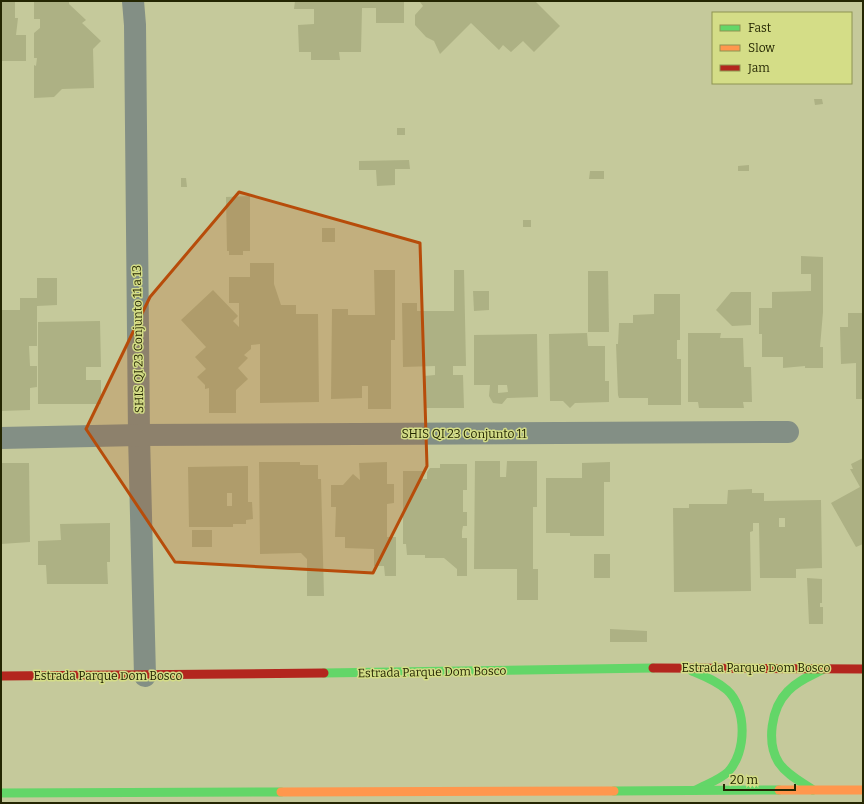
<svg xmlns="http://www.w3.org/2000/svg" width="864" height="804" font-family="Bitter,serif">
<rect width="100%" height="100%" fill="#c5c99b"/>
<!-- building -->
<g fill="#adb184" fill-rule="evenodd">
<polygon points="1,1 15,1 15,18 18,18 16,35 26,35 26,61 1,61"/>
<polygon points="34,1 69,1 69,4 86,20 82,23 101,41 93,49 94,88 62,89 54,97 34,98 34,65 36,66 37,58 34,58 34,33 40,28 40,19 34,19"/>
<polygon points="295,1 404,1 404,23 376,23 376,8 362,8 361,52 339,52 340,60 311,60 311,52 299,52 298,25 314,24 314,9 294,9"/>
<polygon points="421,1 535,1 560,26 534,52 523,41 511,52 503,45 499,50 471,23 440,54 434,41 426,37 415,25 415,15 423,6 420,2"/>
<polygon points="814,99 822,99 823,104 815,105"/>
<rect x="397" y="128" width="8" height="7"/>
<polygon points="409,160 410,169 395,169 395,185 377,186 376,170 359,170 359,161"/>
<polygon points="749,165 749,171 738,171 738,166"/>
<polygon points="590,171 604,171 604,179 589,179"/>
<polygon points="181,178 186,178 187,187 181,187"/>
<polygon points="250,196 250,251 243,251 243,255 229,255 229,251 227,251 226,197"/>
<rect x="523" y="220" width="8" height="7"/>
<rect x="322" y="228" width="13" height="14"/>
<polygon points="801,256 823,257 823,312 820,347 823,347 823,368 805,368 805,366 783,368 783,357 762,357 762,334 759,334 759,308 772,308 772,292 811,291 811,274 801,274"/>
<polygon points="250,263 274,263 274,284 281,305 296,305 296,314 318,314 319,402 260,403 260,344 251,345 251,349 244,355 248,358 238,368 248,379 236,390 236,413 209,413 209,388 205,389 205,385 197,377 206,369 195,357 206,347 181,320 213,290 238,316 233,321 239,327 239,303 229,303 229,277 250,277"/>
<polygon points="374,270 395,270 395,340 391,340 391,409 368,409 368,386 362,386 362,398 331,399 332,309 348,309 348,315 375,315"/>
<polygon points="454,270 464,270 466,366 453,366 453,375 463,375 464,408 424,408 424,376 435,375 435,366 403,367 402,303 417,303 417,311 454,311"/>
<polygon points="588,271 608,271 609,332 588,332"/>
<polygon points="37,278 57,278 57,305 37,306 37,346 29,346 30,366 37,366 37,387 30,388 30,410 1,411 1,310 20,310 20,298 37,298"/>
<polygon points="473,291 489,291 489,310 474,311"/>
<polygon points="731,292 751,292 751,325 732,326 716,310"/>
<polygon points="654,294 680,294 680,340 677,340 677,359 681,359 681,405 648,405 648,398 619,398 618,395 616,344 618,344 619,323 633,323 633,315 654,314"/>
<polygon points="848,313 863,313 863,399 856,399 856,363 841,364 840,327 848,327"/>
<polygon points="100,321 101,367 86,367 86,380 101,380 101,404 38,404 38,322"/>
<polygon points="587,333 588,346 605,346 605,381 609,381 609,402 575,403 570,408 563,401 550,401 549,334"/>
<polygon points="688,333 721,333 720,338 743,338 744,367 751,367 752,402 743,402 744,408 699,408 698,402 688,402"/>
<path d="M537 334 538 397 507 398 502 404 493 403 489 396 490 385H474V335ZM498 385H507L508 392 498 393Z"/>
<polygon points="863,458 863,544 856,547 831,503 860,487 850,469 853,469 851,464"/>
<polygon points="475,461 500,461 500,477 506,477 507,461 537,461 537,507 533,507 533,569 538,569 538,600 517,600 517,569 474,569"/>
<polygon points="259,462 300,462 300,465 318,465 318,479 321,479 324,596 307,596 307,559 301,553 260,554"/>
<polygon points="387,462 387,484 394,484 394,503 387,504 387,537 396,537 396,576 385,576 384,566 374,566 374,549 345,548 345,537 335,537 336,507 331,507 331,485 343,485 353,474 360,480 359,463"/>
<polygon points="610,462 610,482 604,482 604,536 570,536 570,533 546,533 546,478 582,478 582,463"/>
<polygon points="1,463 29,463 30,542 1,544"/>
<polygon points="440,464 467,464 467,490 463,490 463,512 467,512 467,526 463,526 462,531 462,538 467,538 467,576 457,576 457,569 444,558 425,558 425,555 407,555 406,544 403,544 403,471 423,471 423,479 427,479 427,472 430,468 440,468"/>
<path d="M248 466V502H252L253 519 246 520V524H233V527H189L188 467ZM227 493H232V506H227Z"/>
<path d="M752 489V493H764V501L821 500 822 568 796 569V578H760L759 523H753V531L750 532 751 591 674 592 673 508H689V504H727L728 490ZM779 518H785V527H779Z"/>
<polygon points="110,523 110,562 107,562 108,584 47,584 46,565 38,565 38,541 61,540 60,524"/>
<rect x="192" y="530" width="20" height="17"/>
<rect x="594" y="554" width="16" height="24"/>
<polygon points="807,578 822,579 822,603 820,603 820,607 823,607 823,624 809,624"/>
<polygon points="610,629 647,631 647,642 610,642"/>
</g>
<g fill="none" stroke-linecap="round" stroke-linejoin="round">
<!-- street -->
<g stroke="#838f85" stroke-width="22">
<polyline points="133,1 135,25 139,435 145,676"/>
<polyline points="1,438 139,435 788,432"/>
</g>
<!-- fast -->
<g stroke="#63d668" stroke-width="9">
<path d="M692 671C704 676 717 681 727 690 747 708 747 752 728 772 719 780 707 784 696 790"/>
<polyline points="324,673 653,668"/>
<path d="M813 790C802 782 787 775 779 763 766 743 771 708 788 691 797 681 810 676 822 670"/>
<polyline points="614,791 779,790"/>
<polyline points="1,793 281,792"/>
</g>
<!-- slow -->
<g stroke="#ff974d" stroke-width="9">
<polyline points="779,790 863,790"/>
<polyline points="281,792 614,791"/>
</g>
<!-- jam -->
<g stroke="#b3261e" stroke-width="9">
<polyline points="653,668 863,669"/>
<polyline points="1,676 324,673"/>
</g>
</g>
<!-- marked area -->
<path fill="#b74c0a" fill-opacity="0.2" stroke="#b74c0a" stroke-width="3" stroke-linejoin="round" d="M239 192 420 243 427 466 373 573 175 562 86 429 150 297Z"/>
<g text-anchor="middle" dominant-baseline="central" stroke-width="3" stroke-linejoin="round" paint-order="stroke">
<!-- street labels -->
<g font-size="12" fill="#242602" stroke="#d4dd87">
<text transform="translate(138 339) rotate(-91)">SHIS QI 23 Conjunto 11 a 13</text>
<text x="464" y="434">SHIS QI 23 Conjunto 11</text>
<text x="756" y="668">Estrada Parque Dom Bosco</text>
<text transform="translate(432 672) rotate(-1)">Estrada Parque Dom Bosco</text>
<text x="108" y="676">Estrada Parque Dom Bosco</text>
</g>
</g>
<!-- border -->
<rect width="864" height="804" fill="none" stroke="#242602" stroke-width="4"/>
<!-- legend -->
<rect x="712" y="12" width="140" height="72" fill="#d4dd87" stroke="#8e9452"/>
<rect x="720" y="25" width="20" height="6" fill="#63d668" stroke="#8e9452"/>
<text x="748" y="32" font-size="12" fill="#242602">Fast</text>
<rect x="720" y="45" width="20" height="6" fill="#ff974d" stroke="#8e9452"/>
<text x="748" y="52" font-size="12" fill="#242602">Slow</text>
<rect x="720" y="65" width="20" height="6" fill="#b3261e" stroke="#8e9452"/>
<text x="748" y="72" font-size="12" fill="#242602">Jam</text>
<!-- scale -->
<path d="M724 784v6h71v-6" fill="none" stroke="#242602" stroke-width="2"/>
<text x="730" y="784" font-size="12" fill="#242602" stroke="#d4dd87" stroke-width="3" paint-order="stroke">20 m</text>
</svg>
